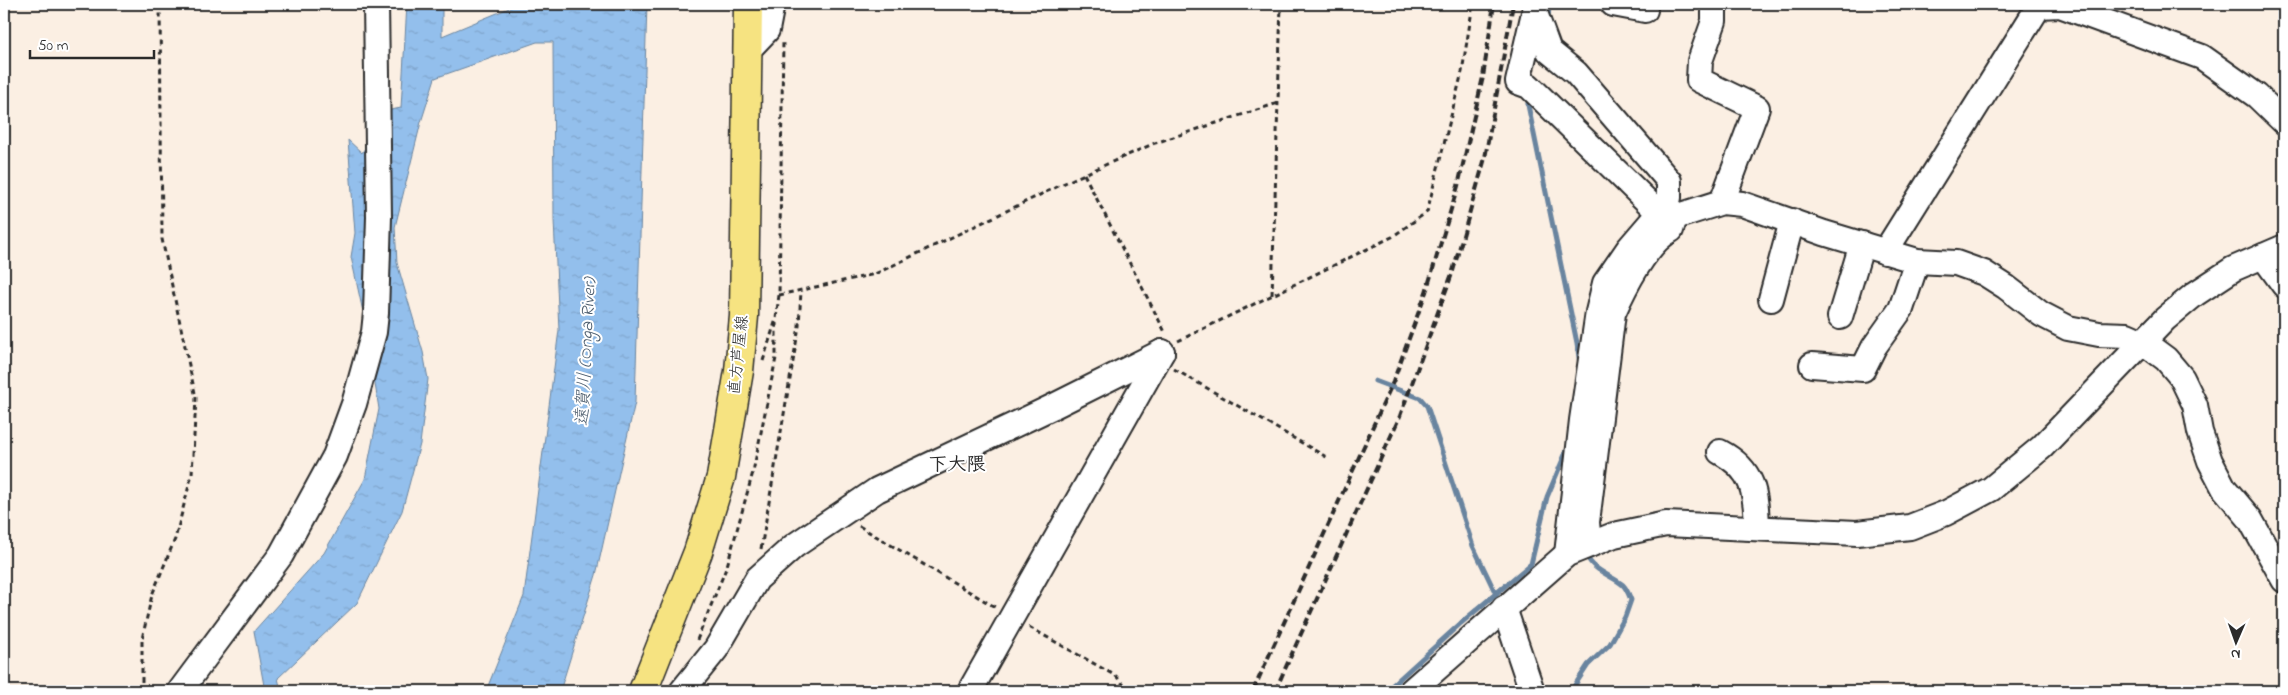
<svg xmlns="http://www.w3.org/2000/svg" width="2288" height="695" font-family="'Indie Flower','Klee One',sans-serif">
<defs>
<pattern id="forest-firs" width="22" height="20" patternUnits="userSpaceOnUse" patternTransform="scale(1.25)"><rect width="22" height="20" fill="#c4d185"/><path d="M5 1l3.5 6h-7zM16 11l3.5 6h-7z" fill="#a9b473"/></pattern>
<pattern id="water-ripples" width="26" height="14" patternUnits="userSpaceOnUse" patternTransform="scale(1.25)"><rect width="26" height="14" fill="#93bfec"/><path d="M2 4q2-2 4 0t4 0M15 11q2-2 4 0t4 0" fill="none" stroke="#7fa4cb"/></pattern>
</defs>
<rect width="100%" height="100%" fill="#fbefe3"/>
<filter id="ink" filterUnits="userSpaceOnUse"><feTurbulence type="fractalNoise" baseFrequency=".02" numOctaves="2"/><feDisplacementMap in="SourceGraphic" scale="10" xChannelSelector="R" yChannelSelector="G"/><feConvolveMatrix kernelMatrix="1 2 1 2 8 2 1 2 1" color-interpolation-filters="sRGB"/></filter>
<g filter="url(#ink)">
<!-- forest -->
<polygon fill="url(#forest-firs)" stroke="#787e58" points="4,57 10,111 9,136 4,160"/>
<!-- water -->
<polygon fill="url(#water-ripples)" stroke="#69849f" points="407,4 442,4 442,36 519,4 647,4 635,402 596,575 560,691 486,691 524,596 559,330 554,220 553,42 537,42 435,78 421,122 395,227 397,263 423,352 428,379 420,444 402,511 357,603 278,678 281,691 265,691 254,631 324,553 365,479 379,409 365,321 351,257 355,233 348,140 362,153 386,111 401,108"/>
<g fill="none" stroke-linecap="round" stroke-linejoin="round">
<!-- stream -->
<g stroke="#69849f" stroke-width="5">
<polyline points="1548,21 1549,4"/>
<polyline points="1528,97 1528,105 1577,343 1580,365"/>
<polyline points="1375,381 1420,398 1427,406 1473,546 1496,594"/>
<polyline points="1386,691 1461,623 1531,564 1547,497 1567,450"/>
<path d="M1571 691 1588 665 1610 644 1625 617 1631 600C1629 595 1627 589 1623 585 1611 575 1592 571 1586 554"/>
</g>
<defs>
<g id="minor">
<polyline points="1613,4 1645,10"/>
<polyline points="1714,4 1714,21 1700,61 1699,80 1757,108 1722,202"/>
<polyline points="1535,13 1549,51 1576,73 1669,181 1669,198 1659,213 1529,86 1518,82 1536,4"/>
<polyline points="748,50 767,30 772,4"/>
<polyline points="1885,252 2039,6 2060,5 2202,57 2257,96 2284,122"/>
<polyline points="2263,256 2284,285"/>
<polyline points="1771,299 1792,221"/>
<polyline points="1840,317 1862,244"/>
<polyline points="1812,365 1863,369 1874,347 1901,309 1917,261"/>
<path d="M1720 452C1754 470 1756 493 1757 528"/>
<path d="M1589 545 1587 522 1613 313C1624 288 1647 242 1671 230L1675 217"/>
<polyline points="1567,554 1582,420 1598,312 1605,283 1629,248 1659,213 1675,217 1722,202 1742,204 1824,233 1917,261 1956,263 1984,273 2006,287 2041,314 2068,328 2099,334 2127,335 2143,342 2166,359 2182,378 2195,405 2200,432 2210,461 2224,488 2250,519 2284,580"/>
<polyline points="1504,608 1532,691"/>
<polyline points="180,691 281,555 335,456 354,404 374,332 376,313 379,217 376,4"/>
<polyline points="682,691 716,649 757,579 794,546 877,490 1052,407 1162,352"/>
<polyline points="970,691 1162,352"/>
<polyline points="1411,691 1567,554 1614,535 1666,524 1857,533 1910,527 1946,513 1991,489 2042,447 2165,319 2195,294 2233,269 2284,247"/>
</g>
<polyline id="major" points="643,691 698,552 721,477 739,371 744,316 748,4"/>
</defs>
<!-- minor casing -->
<use href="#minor" stroke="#2b2b2b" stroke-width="28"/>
<!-- major casing -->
<use href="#major" stroke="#2b2b2b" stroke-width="31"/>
<!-- path -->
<g stroke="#2b2b2b" stroke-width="3" stroke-dasharray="5 4" stroke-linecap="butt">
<polyline points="1084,174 1165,332"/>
<polyline points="779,295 875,274 1071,180 1155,143 1278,103"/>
<polyline points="1272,295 1281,4"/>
<polyline points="1178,341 1392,237 1427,212 1462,72 1473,4"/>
<polyline points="763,361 776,319 779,295 783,42"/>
<polyline points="1174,369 1328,458"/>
<polyline points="859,526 995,607"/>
<polyline points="761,549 799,326 801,291"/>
<polyline points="1029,627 1116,676 1129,691"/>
<polyline points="697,640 727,566 753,472 776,358 776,323"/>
<polyline points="142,691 142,639 152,595 175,539 192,474 196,398 162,239 160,4"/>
</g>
<!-- minor -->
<use href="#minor" stroke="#fff" stroke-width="24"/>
<!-- major -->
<use href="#major" stroke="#f6e381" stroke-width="28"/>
<!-- rail -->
<g stroke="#2b2b2b" stroke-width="4" stroke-dasharray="8 4" stroke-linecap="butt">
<polyline points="1253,691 1393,382 1426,292 1458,186 1483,77 1494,4"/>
<polyline points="1275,691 1400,416 1453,271 1485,158 1513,4"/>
</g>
</g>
</g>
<g text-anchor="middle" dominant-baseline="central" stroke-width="4" stroke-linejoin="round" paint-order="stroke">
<!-- street labels -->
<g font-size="16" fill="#2b2b2b" stroke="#fff">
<text transform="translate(739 355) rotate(-84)">直方芦屋線</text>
</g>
<!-- water labels -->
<g font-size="18" font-style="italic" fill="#4f5f6f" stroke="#fff">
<text transform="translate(587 352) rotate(-87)">遠賀川 (Onga River)</text>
</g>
<!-- quarter labels -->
<g font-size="19" font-weight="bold" fill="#2b2b2b" stroke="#fff">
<text x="957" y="465">下大隈</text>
</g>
</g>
<!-- margin -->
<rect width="2288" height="695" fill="none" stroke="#fff" stroke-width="20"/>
<rect x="10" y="10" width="2268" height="675" fill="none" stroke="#2b2b2b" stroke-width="2" filter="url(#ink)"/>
<!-- north arrow -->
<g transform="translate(2236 642) rotate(182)" stroke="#ffffff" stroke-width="4" paint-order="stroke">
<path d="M0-4L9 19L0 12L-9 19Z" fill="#2b2b2b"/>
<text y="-8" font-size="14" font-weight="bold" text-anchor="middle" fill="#2b2b2b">N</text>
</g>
<!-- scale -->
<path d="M30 50v8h124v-8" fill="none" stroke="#2b2b2b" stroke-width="2.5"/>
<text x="38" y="50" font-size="15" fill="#2b2b2b" stroke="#ffffff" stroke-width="4" paint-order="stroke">50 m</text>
</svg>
